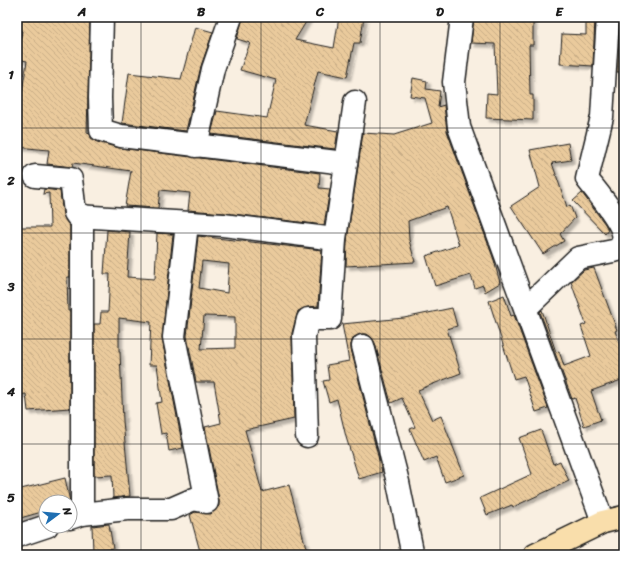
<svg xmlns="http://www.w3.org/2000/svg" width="641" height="572" font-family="Sriracha,sans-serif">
<defs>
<pattern id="building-back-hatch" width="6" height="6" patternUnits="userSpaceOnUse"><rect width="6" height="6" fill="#eaca9c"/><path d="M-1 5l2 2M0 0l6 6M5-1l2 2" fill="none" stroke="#c8ad86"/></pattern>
<filter id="shadow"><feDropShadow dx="3.5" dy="3.5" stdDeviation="1" flood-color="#0004"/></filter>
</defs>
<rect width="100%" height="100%" fill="#f9efe1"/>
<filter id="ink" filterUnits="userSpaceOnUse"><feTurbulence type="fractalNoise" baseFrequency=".025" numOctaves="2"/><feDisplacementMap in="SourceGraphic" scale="8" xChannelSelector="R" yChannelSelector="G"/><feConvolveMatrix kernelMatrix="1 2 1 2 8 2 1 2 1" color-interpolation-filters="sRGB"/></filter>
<g filter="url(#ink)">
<!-- building -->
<g fill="url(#building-back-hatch)" stroke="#1c1c1c" fill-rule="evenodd" filter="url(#shadow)">
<polygon points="17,17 90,17 87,133 90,134 91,138 97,142 120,148 320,173 319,188 330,189 324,225 224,213 188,210 190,193 160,190 158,208 125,206 131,171 73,163 72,167 47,164 49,150 17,147 17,91 22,92 27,61 17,59 22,31 17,30"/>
<polygon points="243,17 309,17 295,40 334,48 339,17 364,17 360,43 354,43 347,77 318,71 304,125 338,131 335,149 211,134 217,111 267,118 276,80 240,70 250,43 237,39"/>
<polygon points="474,17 533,17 533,45 529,45 530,95 533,95 533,120 486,118 487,93 497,94 495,44 471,43"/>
<polygon points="586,17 595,17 593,66 560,64 562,34 586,35"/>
<polygon points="620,25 624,25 624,72 617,72"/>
<polygon points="195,27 213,32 201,66 186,131 122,123 129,73 181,79"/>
<polygon points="413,78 427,81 426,89 440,91 438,107 444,105 447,131 494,260 500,283 485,292 483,285 475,288 471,275 435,286 426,256 459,245 447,207 408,221 409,240 415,262 346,266 347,240 363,133 394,135 432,123 425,98 410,96"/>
<polygon points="568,143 571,160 552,163 567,207 570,205 575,218 560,234 564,241 543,254 511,206 540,187 530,150"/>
<polygon points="44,189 60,191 63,215 70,226 70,277 67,277 68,311 70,311 70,408 28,411 26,394 17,395 17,227 50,227 49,193 43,194"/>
<polygon points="582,193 605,224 608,230 605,234 573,201"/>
<polygon points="107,230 130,232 127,277 155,279 157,233 173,234 162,339 183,448 169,451 166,433 161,434 156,403 162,402 157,365 149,365 151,322 119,318 119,352 120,352 123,421 130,496 113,498 112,475 94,476 94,324 100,324 101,312 108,312 110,274 104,274"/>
<path d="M198 236 322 250 318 306 308 307 298 311 292 333 294 419 245 430 262 492 289 485 308 555H201L190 515 195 512 211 514 219 506V500L205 427 221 423 214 382H196L187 336ZM202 261 229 264 227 293 199 288ZM204 316 235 317V348L201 349Z"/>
<polygon points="594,268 617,330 615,331 624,356 624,379 591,391 601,420 584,426 575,398 572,399 540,312 542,310 556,352 559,351 564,366 591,356 581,326 586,324 571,282 584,270"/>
<polygon points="504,295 511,316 514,315 548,408 536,412 524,376 514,379 489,301"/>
<polygon points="452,308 457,326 447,329 461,373 418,390 432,420 441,416 464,475 445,482 436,457 424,462 410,429 415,427 402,398 391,403 375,343 372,338 367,334 360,334 354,337 351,343 351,349 382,472 359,479 346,437 337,399 329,402 323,381 329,380 327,365 349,361 342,324 404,318"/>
<polygon points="541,430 553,464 560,461 569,481 513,507 512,505 487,515 480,498 532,474 519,438"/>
<polygon points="65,478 70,502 46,502 46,514 45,511 17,519 17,490"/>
<polygon points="109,524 113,548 93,551 92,526"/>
</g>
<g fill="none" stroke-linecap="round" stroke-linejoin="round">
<defs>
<g id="minor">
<polyline points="102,17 100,98 101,130 121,136 345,163"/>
<polyline points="462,17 454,82 459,127 603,522"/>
<polyline points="196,146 213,69 231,17"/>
<polyline points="35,176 71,179 75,213 77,216 223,225 335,239"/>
<path d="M526 308 578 258 618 250C620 247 622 244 623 241 627 226 596 191 587 179L602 117 608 17"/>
<polyline points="363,346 398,482 412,551 414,555"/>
<polyline points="307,436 304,336 308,319 330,319 335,239 355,102"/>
<polyline points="82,514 82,215"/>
<polyline points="70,518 82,514 127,509 171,509 194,499 207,502 174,337 187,224"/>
<polyline points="17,536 47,526"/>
</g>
<polyline id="major" points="535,555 603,522 624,517"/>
</defs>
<!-- minor casing -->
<use href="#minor" stroke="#1c1c1c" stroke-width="25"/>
<!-- major casing -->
<use href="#major" stroke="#1c1c1c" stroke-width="25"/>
<!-- minor -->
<use href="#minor" stroke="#fff" stroke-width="22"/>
<!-- major -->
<use href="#major" stroke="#f9deab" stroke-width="22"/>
</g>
</g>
<!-- grid -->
<path fill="none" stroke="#1c1c1c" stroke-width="1" stroke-opacity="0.55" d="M141 17V555M261 17V555M380 17V555M500 17V555M17 128H624M17 233H624M17 339H624M17 444H624"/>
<!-- margin -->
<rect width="641" height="572" fill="none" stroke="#fff" stroke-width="44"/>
<!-- north arrow -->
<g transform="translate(58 514) rotate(74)"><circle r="19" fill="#ffffff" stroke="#a4a4a4"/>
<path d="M0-3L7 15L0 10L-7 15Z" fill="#1f6fb2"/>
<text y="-6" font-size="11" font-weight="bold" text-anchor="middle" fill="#1c1c1c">N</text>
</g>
<rect x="22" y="22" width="597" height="528" fill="none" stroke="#1c1c1c" stroke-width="1.5"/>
<g font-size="13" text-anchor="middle" font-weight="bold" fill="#1c1c1c">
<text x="82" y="16">A</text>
<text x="201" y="16">B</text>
<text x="320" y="16">C</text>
<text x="440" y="16">D</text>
<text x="559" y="16">E</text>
<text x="11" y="79">1</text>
<text x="11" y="185">2</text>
<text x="11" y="291">3</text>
<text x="11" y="396">4</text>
<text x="11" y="502">5</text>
</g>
</svg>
